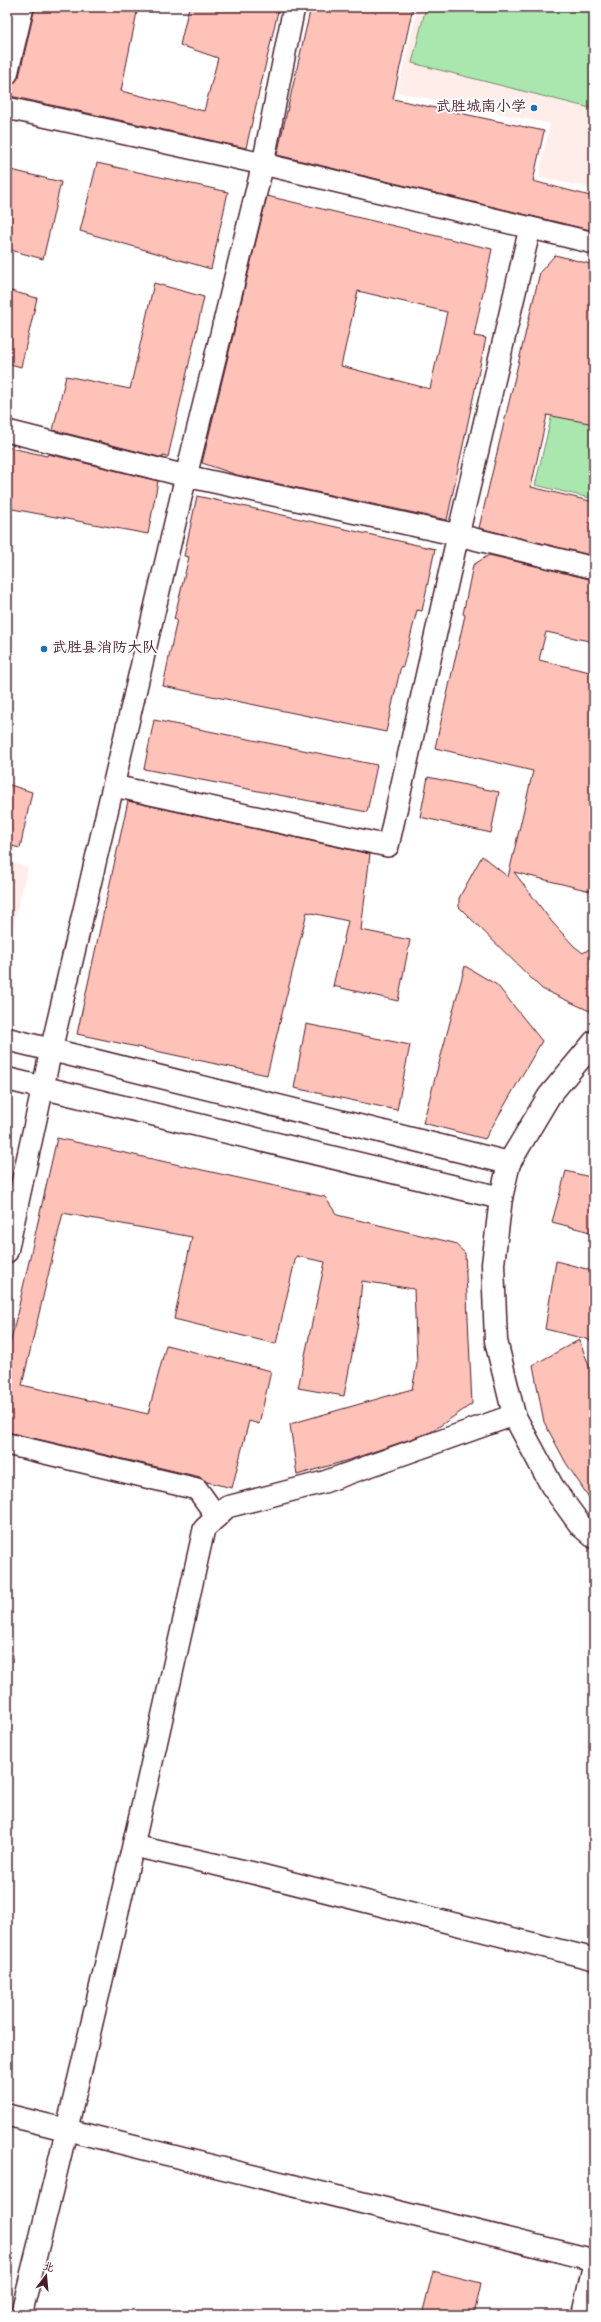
<svg xmlns="http://www.w3.org/2000/svg" width="601" height="2322" font-family="Dekko,'LXGW WenKai TC',sans-serif">
<rect width="100%" height="100%" fill="#fff"/>
<filter id="ink" filterUnits="userSpaceOnUse"><feTurbulence type="fractalNoise" baseFrequency=".025" numOctaves="2"/><feDisplacementMap in="SourceGraphic" scale="8" xChannelSelector="R" yChannelSelector="G"/><feConvolveMatrix kernelMatrix="1 2 1 2 8 2 1 2 1" color-interpolation-filters="sRGB"/></filter>
<g filter="url(#ink)">
<!-- built -->
<g fill="#ffedea">
<polygon points="418,7 594,7 594,189 539,177 550,124 397,92"/>
<polygon points="7,861 28,868 7,948"/>
</g>
<!-- green -->
<g fill="#aae7ae" stroke="#7a836c">
<polygon points="426,7 594,7 594,109 412,63"/>
<polygon points="571,335 594,340 594,499 535,485"/>
</g>
<!-- building -->
<g fill="#fec2b9" stroke="#4a1f2b" fill-rule="evenodd">
<polygon points="35,7 138,7 121,91 204,111 218,58 180,45 189,7 279,7 246,148 10,96 13,84 19,77"/>
<polygon points="311,7 413,7 393,99 544,131 533,181 594,197 594,231 277,155"/>
<polygon points="97,163 228,192 211,269 80,231"/>
<polygon points="7,169 61,182 43,259 7,249"/>
<path d="M267 196 492 249 474 336 486 338 447 520 237 475 202 463ZM358 291 447 312 430 389 341 366Z"/>
<polygon points="555,255 594,265 594,424 547,415 531,487 594,502 594,556 479,528 540,272"/>
<polygon points="154,283 204,297 168,457 163,456 163,458 53,430 66,376 130,389"/>
<polygon points="7,290 37,298 21,367 7,363"/>
<polygon points="7,447 47,456 48,454 158,481 148,534 7,508"/>
<polygon points="197,496 435,549 422,611 417,610 403,667 401,666 386,732 163,686 177,619 174,619 189,557 184,556"/>
<polygon points="489,555 594,580 594,642 546,632 539,660 594,673 594,892 514,872 552,922 574,946 583,953 594,946 594,1013 542,989 459,907 459,898 482,856 508,877 533,771 435,748 465,615 463,614 473,565"/>
<polygon points="154,720 377,765 367,812 144,769"/>
<polygon points="428,777 499,792 491,833 420,817"/>
<polygon points="7,784 32,792 20,848 7,845"/>
<polygon points="128,801 370,854 361,930 410,940 398,1001 333,986 348,921 307,912 267,1075 77,1034"/>
<polygon points="465,966 497,985 542,1041 485,1139 423,1123"/>
<polygon points="306,1024 410,1045 397,1110 294,1088"/>
<polygon points="57,1138 325,1197 337,1215 454,1243 465,1253 472,1404 431,1432 352,1459 297,1475 290,1424 412,1389 417,1364 414,1289 362,1281 358,1323 344,1396 298,1388 325,1262 296,1256 276,1344 174,1319 192,1237 63,1213 22,1385 148,1414 166,1345 271,1371 259,1424 249,1421 232,1488 207,1482 200,1477 7,1432 7,1358"/>
<polygon points="566,1171 594,1178 594,1233 552,1222"/>
<polygon points="556,1261 594,1271 594,1341 545,1329"/>
<polygon points="579,1340 594,1378 594,1505 566,1463 544,1422 533,1365"/>
<polygon points="433,2271 481,2283 474,2315 422,2315"/>
</g>
<g fill="none" stroke-linecap="round" stroke-linejoin="round">
<defs>
<g id="minor">
<polyline points="7,74 23,7"/>
<polyline points="7,108 263,164 594,243"/>
<polyline points="7,431 186,476 458,535 594,568"/>
<polyline points="114,786 388,846 458,535 530,228"/>
<polyline points="7,1252 51,1050 186,476 263,164 294,7"/>
<polyline points="7,1444 197,1489 217,1517"/>
<polyline points="134,1846 249,1872 594,1959"/>
<polyline points="7,2115 594,2260"/>
<path d="M21 2315C87 2054 146 1792 204 1529L227 1507 324 1482 514 1415"/>
</g>
<polyline id="tertiary" points="594,1042 549,1096 509,1163 501,1198 493,1264 496,1341 514,1415 552,1486 581,1526 594,1537"/>
<g id="secondary">
<polyline points="7,1039 509,1163"/>
<polyline points="7,1079 501,1198"/>
<polyline points="583,2315 594,2265"/>
</g>
</defs>
<!-- minor casing -->
<use href="#minor" stroke="#4a1f2b" stroke-width="24"/>
<!-- tertiary casing -->
<use href="#tertiary" stroke="#4a1f2b" stroke-width="25"/>
<!-- secondary casing -->
<use href="#secondary" stroke="#4a1f2b" stroke-width="25"/>
<!-- minor -->
<use href="#minor" stroke="#fff" stroke-width="21"/>
<!-- tertiary -->
<use href="#tertiary" stroke="#fff" stroke-width="22"/>
<!-- secondary -->
<use href="#secondary" stroke="#fff" stroke-width="22"/>
</g>
</g>
<!-- markers -->
<g fill="#1f6fb2" stroke="#fff" stroke-width="1.5">
<circle cx="534" cy="108" r="4"/>
<circle cx="44" cy="649" r="4"/>
</g>
<g text-anchor="middle" dominant-baseline="central" stroke-width="4" stroke-linejoin="round" paint-order="stroke">
<!-- poi labels -->
<g font-size="15" fill="#4a1f2b" stroke="#fff" text-anchor="end">
<text x="526" y="108">武胜城南小学</text>
<text x="52" y="649" text-anchor="start">武胜县消防大队</text>
</g>
</g>
<!-- margin -->
<rect width="601" height="2322" fill="none" stroke="#fff" stroke-width="24"/>
<rect x="12" y="12" width="577" height="2298" fill="none" stroke="#4a1f2b" stroke-width="1.5" filter="url(#ink)"/>
<!-- north arrow -->
<g transform="translate(46 2276) rotate(16)" stroke="#ffffff" stroke-width="3" paint-order="stroke">
<path d="M0-3L7 15L0 10L-7 15Z" fill="#4a1f2b"/>
<text y="-6" font-size="11" font-weight="bold" text-anchor="middle" fill="#4a1f2b">北</text>
</g>
</svg>
